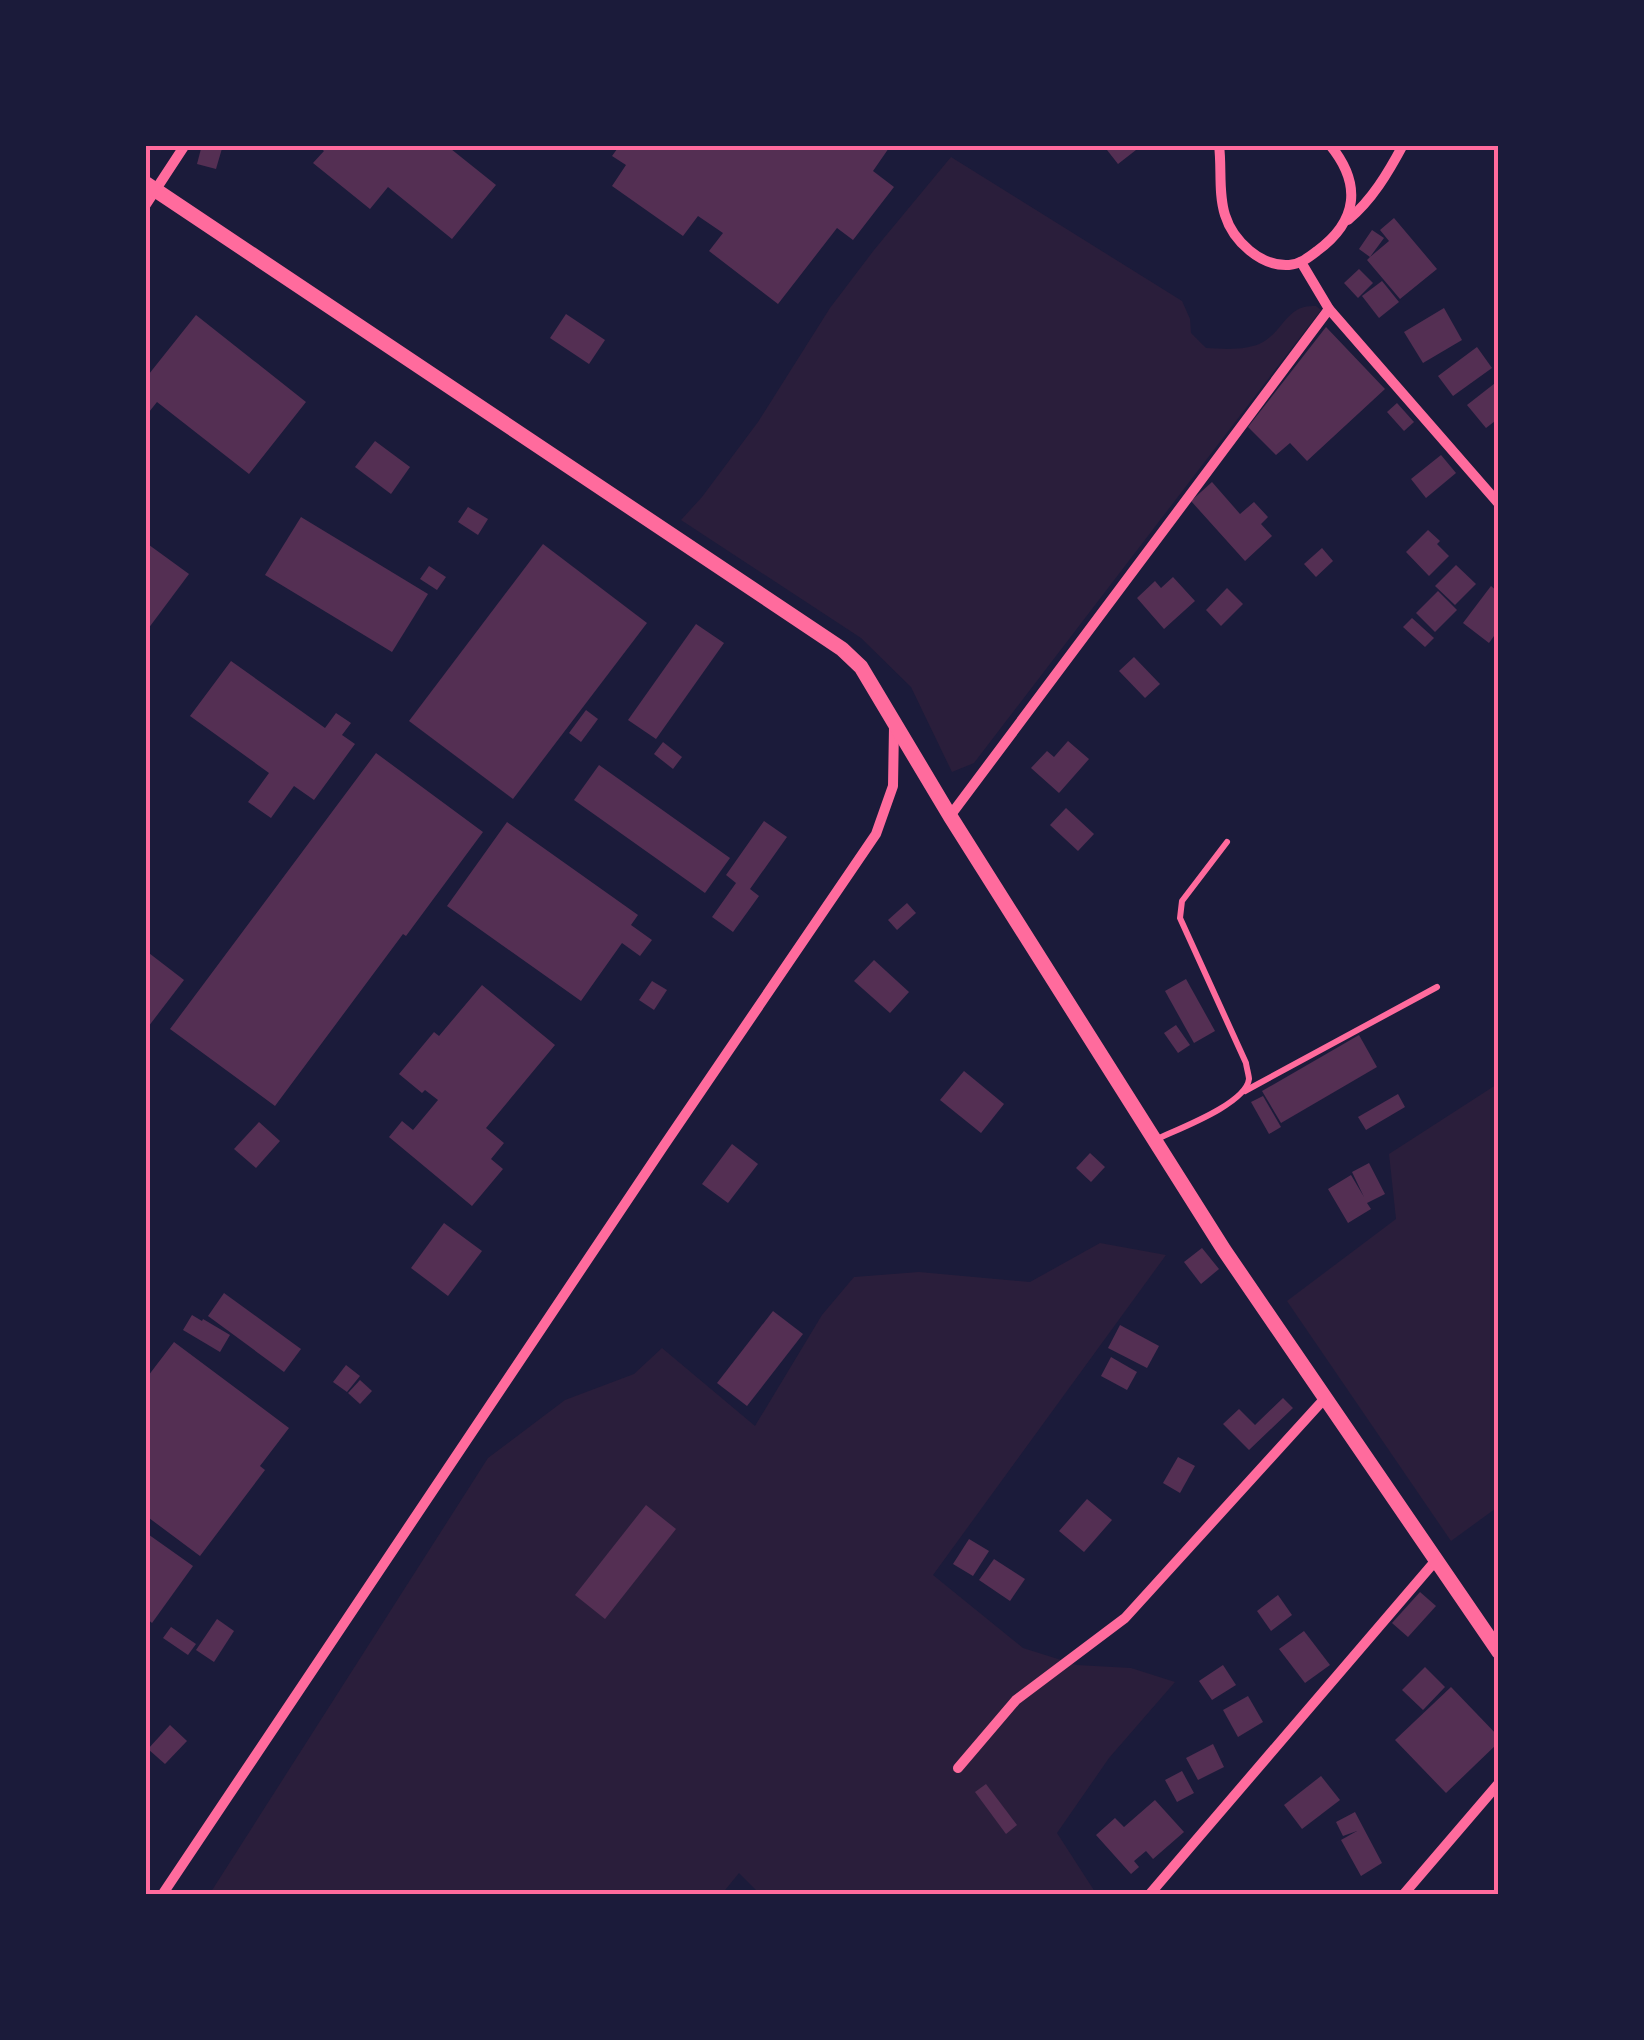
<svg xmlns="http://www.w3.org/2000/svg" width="1644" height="2040" font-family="'Noto Serif',serif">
<rect width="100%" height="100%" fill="#1b1b3a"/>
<!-- green -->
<g fill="#2a1e3b">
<path d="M951 157 1182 301 1190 319 1191 333 1206 348C1224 349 1247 351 1263 342 1284 330 1287 304 1316 306L1321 310 974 763 952 772 911 687 861 638 681 520 702 497 758 422 830 308 874 250Z"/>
<polygon points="1499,1083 1499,1506 1451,1541 1287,1301 1396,1219 1389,1154"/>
<polygon points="1100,1243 1166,1255 933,1575 1023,1648 1077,1665 1131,1668 1175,1682 1109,1758 1057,1833 1097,1895 761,1895 739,1873 721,1895 209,1895 488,1458 565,1400 634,1374 662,1348 755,1426 822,1315 854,1277 919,1272 1030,1282"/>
</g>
<!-- building -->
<g fill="#542f53">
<polygon points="202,145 223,145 216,169 197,164"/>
<polygon points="316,145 446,145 496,185 452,239 388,187 370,209 313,163 324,151"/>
<polygon points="620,145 891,145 873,171 894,187 853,240 837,228 778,304 709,251 723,233 698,216 683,236 612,186 626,165 612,156"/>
<polygon points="1114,145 1132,145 1136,150 1118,164 1107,150"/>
<polygon points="1394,218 1437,269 1400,299 1367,260 1370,257 1359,249 1372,230 1384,238 1370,257 1389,241 1380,230"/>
<polygon points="1359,269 1373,283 1358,298 1344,283"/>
<polygon points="1382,281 1399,302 1379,318 1362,296"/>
<polygon points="1444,308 1462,340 1423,363 1404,332"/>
<polygon points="566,314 605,340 589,364 550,338"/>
<polygon points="196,315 306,402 249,474 157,402 145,417 145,379"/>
<polygon points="1326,327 1385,389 1307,461 1290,443 1276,455 1248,427"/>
<polygon points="1477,347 1492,368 1453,396 1438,376"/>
<polygon points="1499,380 1499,418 1486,428 1467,405"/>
<polygon points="1397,403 1414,422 1404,431 1387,412"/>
<polygon points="375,441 410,467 391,494 355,467"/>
<polygon points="1441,455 1456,473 1426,498 1411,479"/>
<polygon points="1212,482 1240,514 1254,502 1268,517 1261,524 1272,536 1245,561 1191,501"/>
<polygon points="468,507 488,519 478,535 458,522"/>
<polygon points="301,517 428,594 392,652 265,575"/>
<polygon points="1428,530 1440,541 1437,544 1449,556 1429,576 1406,552"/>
<polygon points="145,542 189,574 145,633"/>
<polygon points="543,544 647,623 513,799 409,721"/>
<polygon points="1322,548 1333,561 1316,577 1304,564"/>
<polygon points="1456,565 1476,584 1455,605 1435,586"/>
<polygon points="429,566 446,577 437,590 420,579"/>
<polygon points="1173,577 1195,601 1164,629 1137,598 1155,581 1161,588"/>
<polygon points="1491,586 1499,593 1499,629 1489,643 1463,623"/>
<polygon points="1227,588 1243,604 1221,626 1206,610"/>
<polygon points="1438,591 1457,610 1435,632 1416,613"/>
<polygon points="1412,618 1434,638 1425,647 1403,627"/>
<polygon points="696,624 724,643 656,739 628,720"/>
<polygon points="1134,657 1160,684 1145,698 1119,671"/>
<polygon points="231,661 325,728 336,713 351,723 342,735 355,744 314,800 294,786 271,818 248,802 269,773 190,716"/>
<polygon points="586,710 598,719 581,742 569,733"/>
<polygon points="1068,741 1089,759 1059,793 1031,768 1047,751 1054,757"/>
<polygon points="663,742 682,757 673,769 654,754"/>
<polygon points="376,753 483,832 406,936 403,934 275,1106 170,1029"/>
<polygon points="599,765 730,858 705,893 574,800"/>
<polygon points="1066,808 1094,834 1078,851 1050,825"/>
<polygon points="764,821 787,837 750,889 759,896 733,932 712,917 736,883 726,875"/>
<polygon points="507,822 638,915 631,925 652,940 640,956 622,943 581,1001 447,906"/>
<polygon points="907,903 916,913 897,930 888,920"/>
<polygon points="145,950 184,980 145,1031"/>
<polygon points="874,960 909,992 890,1013 854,981"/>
<polygon points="1186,979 1215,1031 1194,1043 1165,991"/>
<polygon points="652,981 667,990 654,1010 639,1000"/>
<polygon points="482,985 555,1045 486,1128 504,1143 491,1159 503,1169 472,1206 389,1137 402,1121 413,1130 438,1100 425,1090 422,1093 399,1074 434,1032 439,1036"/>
<polygon points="1176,1025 1190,1045 1178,1053 1164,1033"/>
<polygon points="1359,1035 1377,1067 1281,1123 1262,1091"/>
<polygon points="964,1071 1004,1104 981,1133 940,1100"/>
<polygon points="1398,1094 1405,1107 1366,1130 1358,1117"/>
<polygon points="1263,1096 1281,1127 1269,1134 1251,1102"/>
<polygon points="259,1122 280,1141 256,1168 234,1149"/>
<polygon points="732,1144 758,1164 728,1203 702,1184"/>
<polygon points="1090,1153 1105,1167 1091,1182 1076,1168"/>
<polygon points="1369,1163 1385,1194 1367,1203 1371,1209 1348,1223 1328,1189 1351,1175 1364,1197 1352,1172"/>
<polygon points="444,1223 482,1251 448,1296 411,1268"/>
<polygon points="1202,1248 1219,1269 1201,1284 1184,1262"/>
<polygon points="224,1293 301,1349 284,1372 208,1316"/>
<polygon points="773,1311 803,1334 747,1406 717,1383"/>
<polygon points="192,1315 202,1321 203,1319 230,1335 220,1352 183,1330"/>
<polygon points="1120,1325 1159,1346 1147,1368 1108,1348"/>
<polygon points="174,1342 289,1428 260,1466 265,1470 200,1556 145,1515 145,1380"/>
<polygon points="1111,1357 1137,1372 1127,1390 1101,1376"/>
<polygon points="346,1365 360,1376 347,1392 333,1382"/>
<polygon points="360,1380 372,1391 360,1404 348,1393"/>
<polygon points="1283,1398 1293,1408 1249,1450 1223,1424 1239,1409 1255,1425"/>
<polygon points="1178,1457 1195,1466 1180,1493 1163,1483"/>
<polygon points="1087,1499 1112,1520 1084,1552 1059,1531"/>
<polygon points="646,1505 676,1529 605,1619 575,1595"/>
<polygon points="145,1532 193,1566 152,1623 145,1617"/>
<polygon points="969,1539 989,1551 973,1576 953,1564"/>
<polygon points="994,1559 1025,1579 1010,1601 979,1580"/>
<polygon points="1420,1592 1436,1606 1408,1637 1392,1623"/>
<polygon points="1278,1595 1292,1615 1271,1631 1257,1611"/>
<polygon points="217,1619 234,1631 214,1662 196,1650"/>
<polygon points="171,1627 196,1644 188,1655 163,1638"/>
<polygon points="1304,1631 1330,1665 1305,1683 1279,1649"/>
<polygon points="1223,1665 1236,1685 1212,1700 1199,1681"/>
<polygon points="1425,1667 1445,1687 1423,1710 1402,1690"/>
<polygon points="1451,1687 1499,1737 1499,1742 1446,1793 1395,1740"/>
<polygon points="1248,1696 1263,1722 1238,1737 1223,1710"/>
<polygon points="170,1725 187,1741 165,1764 148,1749"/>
<polygon points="1213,1744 1224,1767 1198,1780 1186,1758"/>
<polygon points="1182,1771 1194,1793 1177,1802 1165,1780"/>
<polygon points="1321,1776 1340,1800 1302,1829 1284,1805"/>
<polygon points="986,1784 1017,1825 1006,1834 975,1792"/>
<polygon points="1155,1800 1184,1832 1153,1859 1146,1851 1134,1861 1139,1867 1131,1874 1096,1835 1115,1818 1124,1827"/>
<polygon points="1355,1812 1382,1863 1361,1876 1341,1840 1357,1831 1343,1836 1336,1822"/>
</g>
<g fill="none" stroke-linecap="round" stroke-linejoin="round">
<!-- service -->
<g stroke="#ff6b9d" stroke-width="6">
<polyline points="1245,1091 1437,987"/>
<path d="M1157 1139C1178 1129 1246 1104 1249 1079 1249 1076 1246 1065 1246 1063L1180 918 1182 901 1227 842"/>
</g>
<!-- minor -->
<g stroke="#ff6b9d" stroke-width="10">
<path d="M1219 145C1222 168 1218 193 1225 215 1233 241 1261 267 1289 265 1300 264 1308 258 1317 251 1358 221 1362 184 1330 145"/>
<polyline points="145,206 185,145"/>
<path d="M1348 220C1372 200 1388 173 1403 145"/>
<polyline points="1301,262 1329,309 1499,504"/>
<polyline points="950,816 1329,309"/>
<polyline points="958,1768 1016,1700 1125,1618 1326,1397"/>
<polyline points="162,1895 665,1144 876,834 893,786 894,727"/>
<polyline points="1149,1895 1437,1559"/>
<polyline points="1403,1895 1499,1783"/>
</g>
<!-- secondary -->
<polyline stroke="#ff6b9d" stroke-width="15" points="145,183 842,649 861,667 950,816 1224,1250 1499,1652"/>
</g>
<!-- border -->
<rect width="1644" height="2040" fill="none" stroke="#1b1b3a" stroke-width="295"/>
<rect x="148" y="148" width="1348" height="1744" fill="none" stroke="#ff6b9d" stroke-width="4"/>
</svg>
